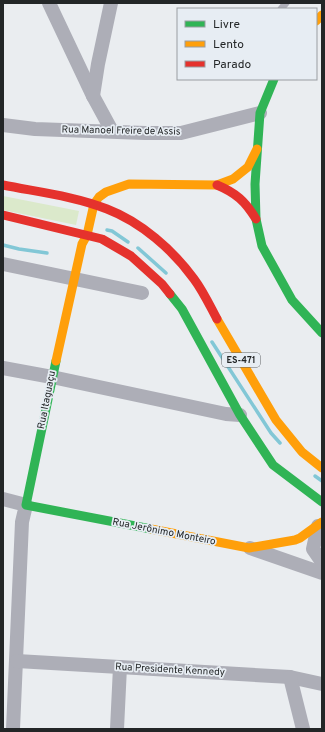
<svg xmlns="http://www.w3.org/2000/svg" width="325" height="732" font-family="Overpass,sans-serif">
<rect width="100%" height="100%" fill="#eaedf0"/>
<!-- green -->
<polygon fill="#dbe9cb" points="3,196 79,211 76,225 3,210"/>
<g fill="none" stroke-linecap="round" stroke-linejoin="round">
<!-- stream -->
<g stroke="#82c7d6" stroke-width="3.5">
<polyline points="107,230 112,231 128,242"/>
<polyline points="3,245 19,249 47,253"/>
<polyline points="138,248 166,273"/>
<polyline points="212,342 271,433 280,443"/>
<polyline points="315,476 322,481"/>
</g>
<!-- lane -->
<polyline stroke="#adaeb7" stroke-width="7" points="281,9 286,3"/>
<!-- street -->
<g stroke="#adaeb7" stroke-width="14">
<polyline points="49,3 93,96 112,131"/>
<polyline points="93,96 98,64 111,3"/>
<polyline points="3,125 35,129 145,133 181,133 260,113"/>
<polyline points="3,264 142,293"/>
<polyline points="3,368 52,377 226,414 240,415"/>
<polyline points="3,499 26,505 22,522 13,729"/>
<polyline points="318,526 313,549 322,562"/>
<polyline points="250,548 322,573"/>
<polyline points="17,661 290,677 322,684"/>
<polyline points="290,677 303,729"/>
<polyline points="117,729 120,667"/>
</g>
<!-- fast -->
<g stroke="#30b455" stroke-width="9">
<polyline points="274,79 260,113 255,184 256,219 262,246 292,300 322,333"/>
<polyline points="170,294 182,309 240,415 273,465 322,502"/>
<polyline points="56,361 26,505 151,529"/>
</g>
<!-- slow -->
<g stroke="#ff9f0a" stroke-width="9">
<polyline points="316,21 322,15"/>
<polyline points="217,319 276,420 302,452 322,468"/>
<polyline points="56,361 82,244 87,235 94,204 99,197 106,192 129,184 217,185 233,179 248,167 257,149"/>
<polyline points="151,529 249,548 295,540 300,538 322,522"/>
</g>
<!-- jam -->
<g stroke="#e5322d" stroke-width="9">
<path d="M3 185C38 192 74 196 107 209 141 222 173 250 194 279 203 291 210 306 217 319"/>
<path d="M217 185C236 193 245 201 256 219"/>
<polyline points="3,215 102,239 131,256 162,284 170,294"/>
</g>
</g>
<g text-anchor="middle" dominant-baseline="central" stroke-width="3.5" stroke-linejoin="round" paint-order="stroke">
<!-- shield labels -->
<rect fill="#e7edf3" stroke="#5e6264" stroke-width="1" x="222" y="353" width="38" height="14" rx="3"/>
<g font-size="9" font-weight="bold" fill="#232627">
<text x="241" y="360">ES-471</text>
</g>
<!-- street labels -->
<g font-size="10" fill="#232627" stroke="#e7edf3">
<text transform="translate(121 131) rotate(1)">Rua Manoel Freire de Assis</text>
<text transform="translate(47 400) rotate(-79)">Rua Itaguaçu</text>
<text transform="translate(164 532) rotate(11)">Rua Jerônimo Monteiro</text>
<text transform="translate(170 670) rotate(3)">Rua Presidente Kennedy</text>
</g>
</g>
<!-- border -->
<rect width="325" height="732" fill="none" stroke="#232627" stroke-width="8"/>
<!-- legend -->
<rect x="177" y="8" width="140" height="72" fill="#e7edf3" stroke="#999da1"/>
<rect x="185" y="21" width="20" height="6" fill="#30b455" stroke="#999da1"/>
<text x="213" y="28" font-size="12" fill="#232627">Livre</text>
<rect x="185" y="41" width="20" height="6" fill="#ff9f0a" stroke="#999da1"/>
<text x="213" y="48" font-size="12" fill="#232627">Lento</text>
<rect x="185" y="61" width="20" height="6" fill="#e5322d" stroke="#999da1"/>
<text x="213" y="68" font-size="12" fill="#232627">Parado</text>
</svg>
